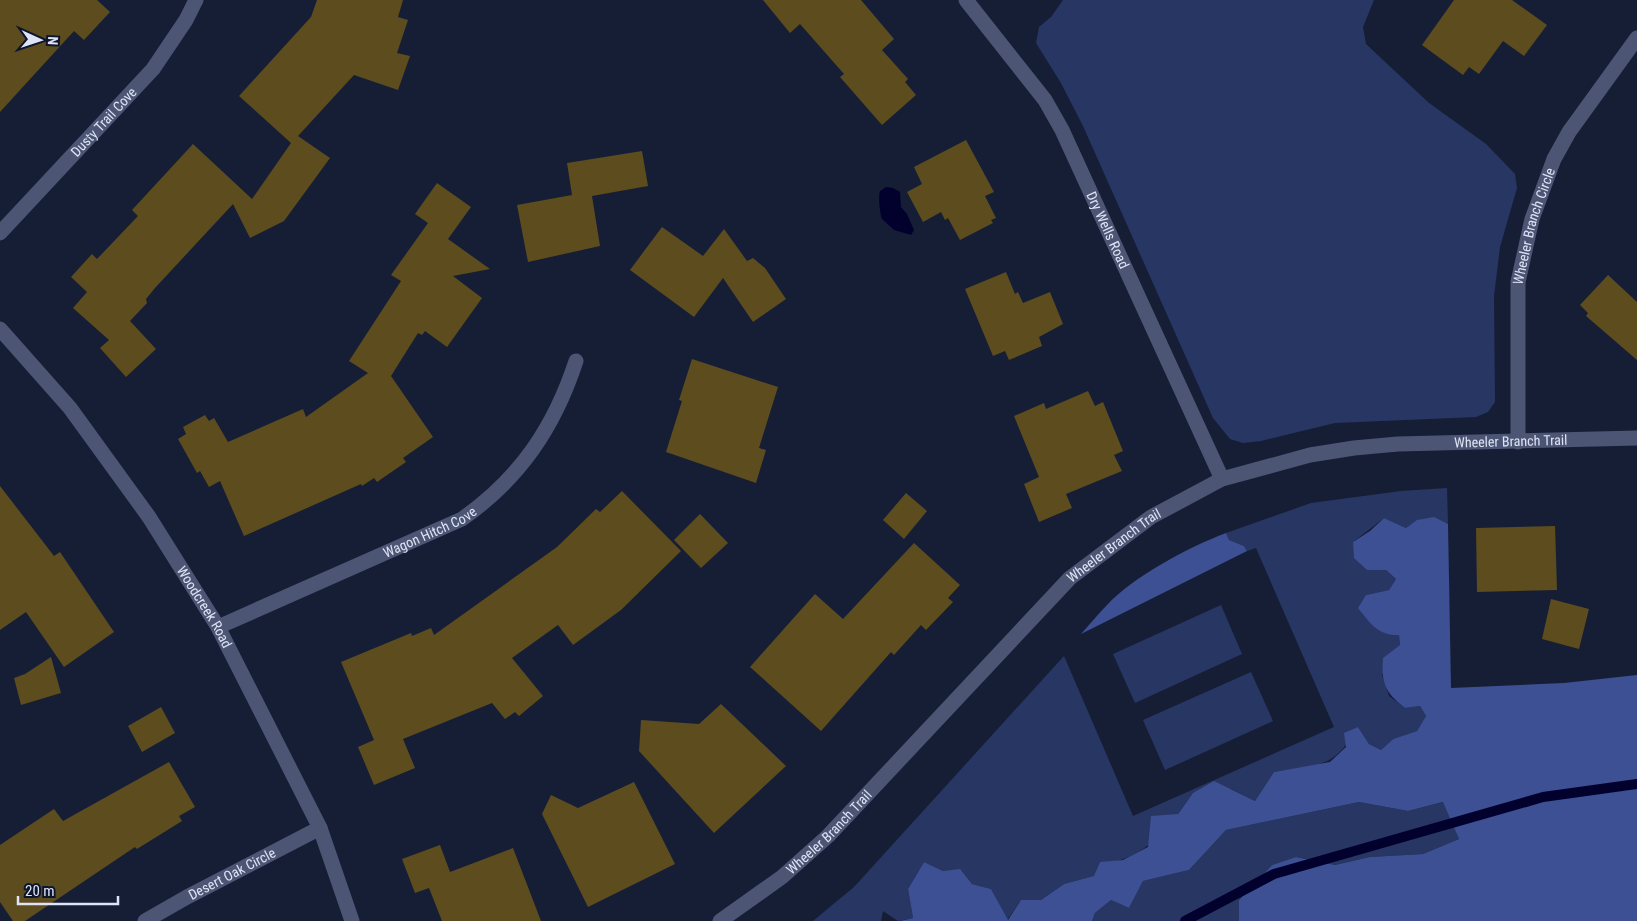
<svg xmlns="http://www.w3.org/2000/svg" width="1637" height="921" font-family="'Roboto Condensed',sans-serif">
<rect width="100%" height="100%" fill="#161e36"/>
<!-- green -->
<g fill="#283664">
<polygon points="1063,0 1374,0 1363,27 1366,44 1429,103 1486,144 1515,174 1517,188 1500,247 1494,296 1495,402 1488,412 1476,417 1335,423 1261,441 1243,443 1230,439 1213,418 1083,126 1061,83 1036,43 1039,27 1051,17"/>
<path d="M1447 488 1448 524C1431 516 1421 517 1406 528L1384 518 1353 542 1367 570H1386L1396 579 1389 590 1366 595 1399 635 1400 645 1382 675 1389 696 1405 708 1420 706 1426 716 1417 731 1393 739 1381 750 1369 744 1358 727C1333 770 1319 764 1274 772L1255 801 1231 789 1193 793C1175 818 1154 849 1123 859 1116 862 1107 862 1100 862L1095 876 1064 884 1041 900H1021L1007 920 991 889 972 884 960 870 943 871 924 862 908 889 913 918 898 921 883 911 881 921H813L854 887 1064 656 1133 816 1334 727 1256 548 1247 551 1244 546 1229 540 1226 533 1311 503 1401 491Z"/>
<polygon points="1221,605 1242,654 1135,703 1113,654"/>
<polygon points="1251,672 1273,721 1165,770 1143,720"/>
<polygon points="1359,802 1408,811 1444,802 1459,839 1423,854 1370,857 1335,865 1296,857 1272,865 1239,899 1239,921 1092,921 1095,913 1111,900 1129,908 1143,881 1189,870 1226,830"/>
</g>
<!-- forest -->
<g fill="#3c5093">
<path d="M1434 517 1448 524 1451 688 1564 683 1637 675V921H1239V900L1272 865 1296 857 1335 865 1370 857 1423 854 1459 839 1443 802 1408 811 1359 802 1226 830 1189 870 1143 881 1129 908 1111 900 1095 913 1092 921H900L913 918 908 889 924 862 943 871 960 869 972 884 991 889 1008 920 1021 900H1041L1064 884 1094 876 1100 862 1123 860 1148 847 1151 816 1178 814 1193 793 1214 781 1255 801 1274 772 1330 762 1346 747 1344 733 1358 727 1369 744 1381 750 1393 739 1417 731 1426 716 1420 706 1405 708C1385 692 1381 683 1383 658L1400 645 1399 635C1378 636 1370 623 1358 608L1366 595 1389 590 1396 579 1386 570H1367L1354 558 1353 542 1370 531 1384 518 1406 528 1417 520Z"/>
<path d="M1226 533 1229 540 1244 546 1247 551 1081 634C1090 624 1098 614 1107 605 1134 576 1189 547 1226 533Z"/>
</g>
<!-- water -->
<path fill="#02012e" d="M886 187 893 188 900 192 901 207 907 214 914 230 911 235 894 230 882 219C880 214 878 196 880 191Z"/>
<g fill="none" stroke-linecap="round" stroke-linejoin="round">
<!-- stream -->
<polyline stroke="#02012e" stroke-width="10" points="1185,921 1274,874 1543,797 1637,784"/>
</g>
<!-- building -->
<g fill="#5c4c1e">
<polygon points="0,0 97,0 110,12 84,40 74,31 0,112"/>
<polygon points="317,0 403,0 398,17 408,20 397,53 410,56 398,90 354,75 298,136 330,158 284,221 250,238 233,204 155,288 146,299 147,303 130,321 156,349 126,377 100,348 109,340 73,308 87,292 71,277 92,254 97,259 138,216 132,210 193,144 252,199 291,143 239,96 311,17"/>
<polygon points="763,0 861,0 894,39 882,50 908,79 905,82 916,95 882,125 840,77 844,74 800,24 790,33"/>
<polygon points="1454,0 1512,0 1547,25 1524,56 1503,41 1479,74 1469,67 1463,75 1422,45"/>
<polygon points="966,140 994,192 985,196 996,218 991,220 993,223 960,240 948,218 945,220 941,212 923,222 907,192 922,184 914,167"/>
<polygon points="642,151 648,186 592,196 600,246 528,262 517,205 572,195 567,163"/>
<polygon points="437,183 471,207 448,239 490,269 453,276 482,298 447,347 425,331 422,335 418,333 391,376 433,437 403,458 406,462 377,482 374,478 362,486 361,484 244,536 220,481 209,487 200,471 197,473 178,439 186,434 183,427 205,415 209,421 214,418 228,442 303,409 306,417 368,373 349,361 401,281 391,275 428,223 415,214"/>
<polygon points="662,227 703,256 724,229 747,261 753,258 765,268 786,299 753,322 723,278 694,317 630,270"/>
<polygon points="1006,272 1015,294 1018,292 1023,303 1050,292 1063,324 1039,337 1042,346 1009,360 1005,351 993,356 965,289"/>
<polygon points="1608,275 1637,302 1637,360 1586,316 1588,313 1580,305"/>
<polygon points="692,359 778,387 759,448 766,450 756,483 666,452 682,401 679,400"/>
<polygon points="1088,391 1095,406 1103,402 1123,451 1114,455 1122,471 1066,494 1072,508 1039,522 1024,484 1039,477 1014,416 1044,403 1046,409"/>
<polygon points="0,486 54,556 60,552 114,632 64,667 26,612 0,630"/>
<polygon points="622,491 681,551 621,610 573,645 558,625 512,658 543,696 519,716 515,712 505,719 492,703 403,739 415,768 374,785 358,747 374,740 341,662 411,633 412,636 431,628 434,635 557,547 596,509 600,512"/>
<polygon points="906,493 927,511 904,539 883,520"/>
<polygon points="700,514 728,543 701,568 674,540"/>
<polygon points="1555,526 1557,590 1477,592 1476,528"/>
<polygon points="914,543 960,585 948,598 953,602 926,630 921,625 894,655 891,652 821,731 750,667 815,594 843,619"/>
<polygon points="1551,599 1589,609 1579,649 1542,639"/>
<polygon points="51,657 61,693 21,705 14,678 25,674"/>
<polygon points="721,704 786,766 714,833 639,751 641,720 699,724"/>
<polygon points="161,707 175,733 142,752 128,726"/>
<polygon points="169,762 195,807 179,816 182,821 137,849 135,847 25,921 13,921 0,902 0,845 54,809 63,821"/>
<polygon points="634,782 675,864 588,907 542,814 551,795 578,808"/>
<polygon points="440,845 450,872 513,848 541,921 442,921 429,888 415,893 402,859"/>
</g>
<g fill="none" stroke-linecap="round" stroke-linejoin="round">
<!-- minor -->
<g stroke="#4c5674" stroke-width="15">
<path id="s1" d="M966 0 1045 100 1062 130 1222 479"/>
<path id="s2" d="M0 233 153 69 186 20 196 0"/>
<path id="s3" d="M0 329 70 408 149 517 218 627 320 828 352 921"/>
<path id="s4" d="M1518 442V282L1532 219 1554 159 1569 132 1637 38"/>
<path id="s5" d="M218 627 462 519C520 478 554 428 576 361"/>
<path id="s6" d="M145 921 187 897 320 828"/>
<path id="s7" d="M720 921 782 877 828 836 1070 578 1151 517 1222 479 1310 455 1354 448 1398 444 1637 438"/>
</g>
</g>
<g text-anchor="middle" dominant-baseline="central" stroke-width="4.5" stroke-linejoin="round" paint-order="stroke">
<!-- street labels -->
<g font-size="14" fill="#dee4f5" stroke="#0d152c">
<text stroke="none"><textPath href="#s2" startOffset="152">Dusty Trail Cove</textPath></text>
<text stroke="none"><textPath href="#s4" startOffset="218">Wheeler Branch Circle</textPath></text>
<text stroke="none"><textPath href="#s1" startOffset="272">Dry Wells Road</textPath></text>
<text stroke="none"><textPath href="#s7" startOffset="966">Wheeler Branch Trail</textPath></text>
<text stroke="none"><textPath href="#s5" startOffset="232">Wagon Hitch Cove</textPath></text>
<text stroke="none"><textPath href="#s7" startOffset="546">Wheeler Branch Trail</textPath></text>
<text stroke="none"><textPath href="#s3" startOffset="346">Woodcreek Road</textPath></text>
<text stroke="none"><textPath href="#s7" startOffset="141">Wheeler Branch Trail</textPath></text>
<text stroke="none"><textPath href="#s6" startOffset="99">Desert Oak Circle</textPath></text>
</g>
</g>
<!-- north arrow -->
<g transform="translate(40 40) rotate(93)" stroke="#0d152c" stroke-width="4" paint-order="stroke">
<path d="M0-4L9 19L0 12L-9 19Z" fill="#dee4f5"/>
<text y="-8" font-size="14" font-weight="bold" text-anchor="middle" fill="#dee4f5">N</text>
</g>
<!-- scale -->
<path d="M18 896v8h100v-8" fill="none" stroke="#dee4f5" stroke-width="2.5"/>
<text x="25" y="896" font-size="15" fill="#dee4f5" stroke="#0d152c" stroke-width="4" paint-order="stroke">20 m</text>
</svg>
